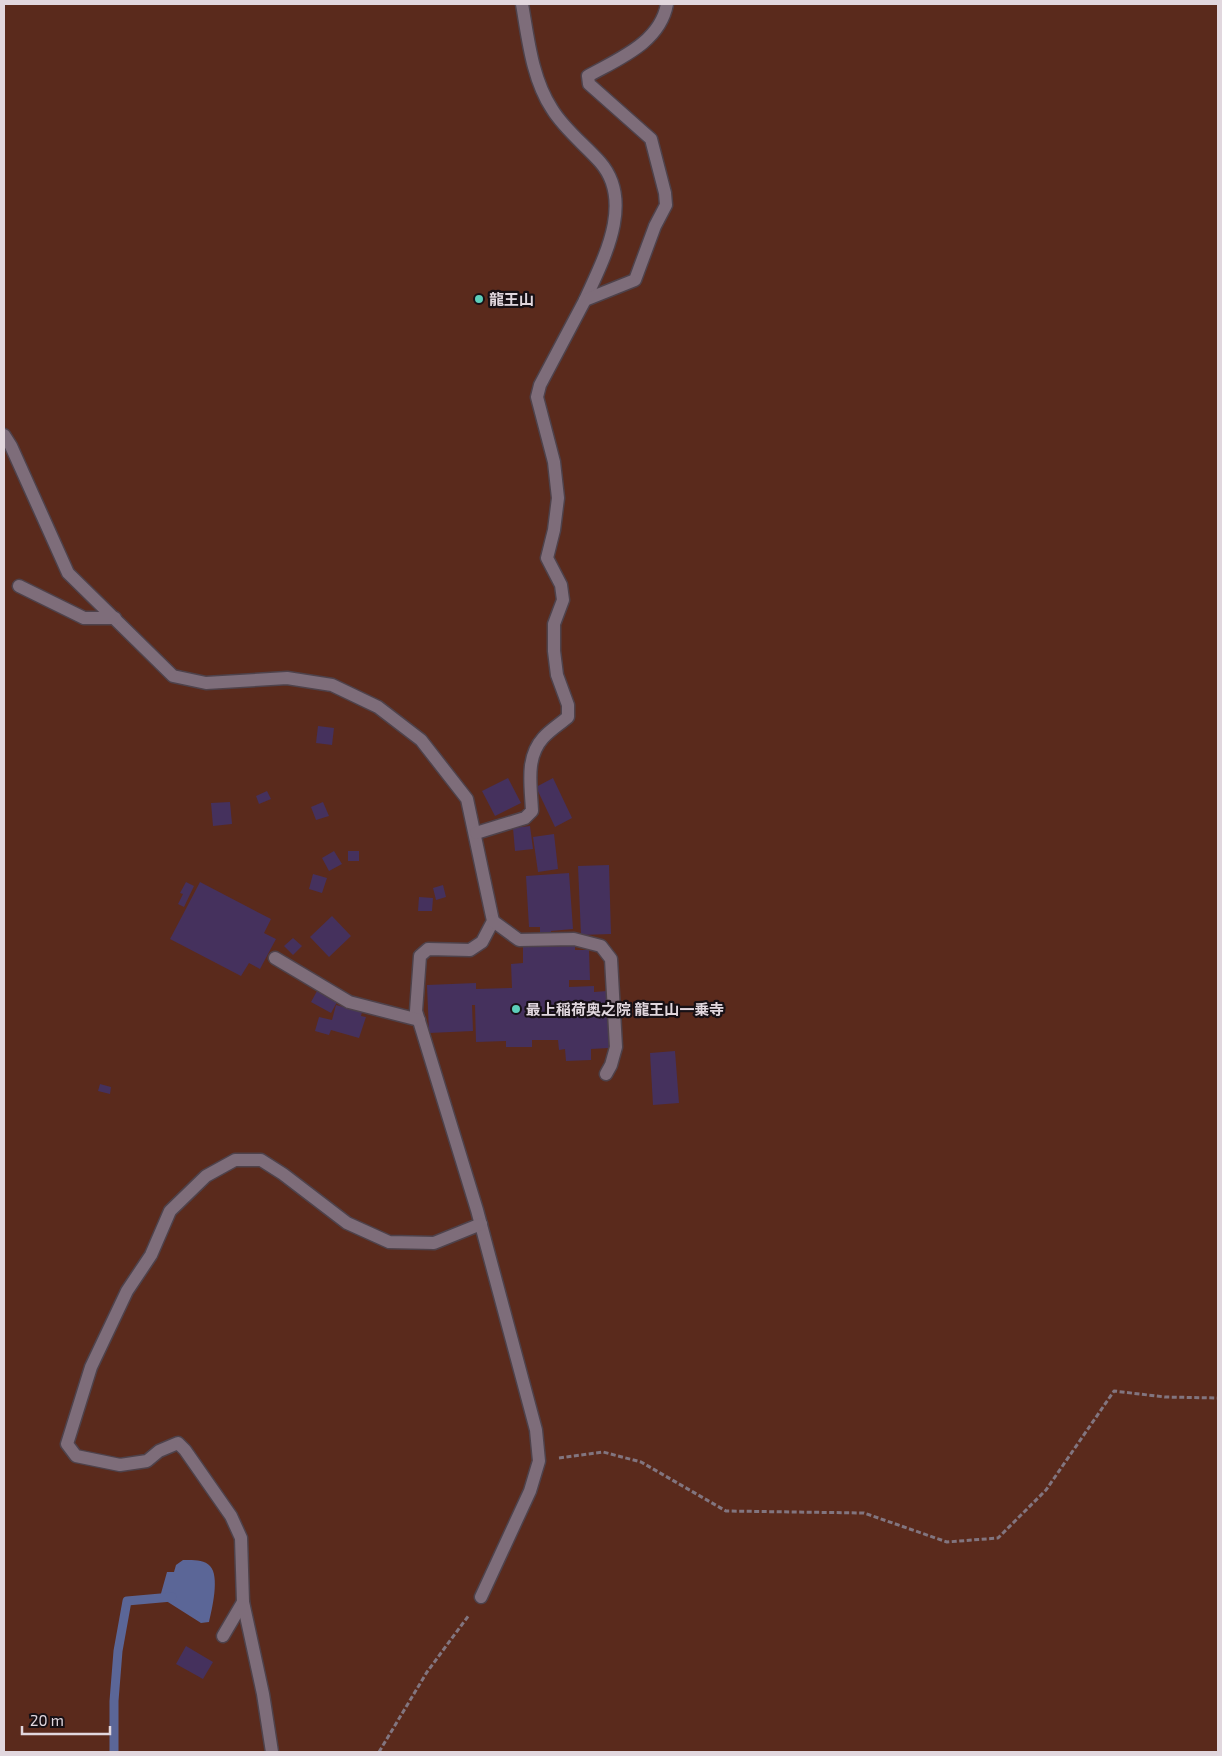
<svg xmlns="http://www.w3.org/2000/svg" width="1222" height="1756" font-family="'Exo 2','Noto Sans JP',sans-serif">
<rect width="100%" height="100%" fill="#332530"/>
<!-- green -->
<rect fill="#5a2a1c" x="4" y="4" width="1214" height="1748"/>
<!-- water -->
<path fill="#5b6697" d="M183 1560C191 1560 204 1559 210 1566 220 1576 212 1609 209 1622L201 1623 160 1597 167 1572H174L176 1565Z"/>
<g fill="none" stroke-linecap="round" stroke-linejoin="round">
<!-- stream -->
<polyline stroke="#5b6697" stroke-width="9" points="114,1752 114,1701 118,1651 127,1601 172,1597"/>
</g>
<!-- building -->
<g fill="#45315d">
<polygon points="318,726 334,728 332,745 316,743"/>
<polygon points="508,778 521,803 495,816 482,791"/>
<polygon points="553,778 572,818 555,827 536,787"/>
<polygon points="267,791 271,799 259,804 256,796"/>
<polygon points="230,802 232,824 213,826 211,803"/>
<polygon points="323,802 329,816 316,820 311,807"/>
<polygon points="530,826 533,849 515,851 513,828"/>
<polygon points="554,834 558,869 538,872 533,837"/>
<polygon points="334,851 342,864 329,871 322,858"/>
<rect x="348" y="851" width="11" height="10"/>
<polygon points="609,865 611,934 581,935 578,866"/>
<polygon points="569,873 573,929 551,931 551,933 540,934 540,927 529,927 526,876"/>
<polygon points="313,874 327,878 322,893 309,889"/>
<polygon points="186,882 194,886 184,907 178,904 183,894 180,893"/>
<polygon points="200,882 271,919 264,933 276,939 260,969 249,963 241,976 170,939"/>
<polygon points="443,885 446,897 436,900 433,888"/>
<polygon points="419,897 433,898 432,911 418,911"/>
<polygon points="332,916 351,936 329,957 310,937"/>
<polygon points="293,938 302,946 293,955 284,946"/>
<polygon points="575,946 575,950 589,950 590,980 569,980 569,987 594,986 594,992 607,991 609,1048 591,1049 591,1060 566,1061 565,1049 559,1050 558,1040 532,1040 532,1047 506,1047 506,1041 476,1042 475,1005 472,1005 473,1031 429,1033 427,985 476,983 476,989 512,988 511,964 523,963 523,947"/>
<polygon points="317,991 337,1002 331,1013 311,1002"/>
<polygon points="336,1005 362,1012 361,1016 366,1017 359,1038 331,1030 329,1035 315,1031 319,1017 332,1020"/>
<polygon points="675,1051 679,1103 653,1105 650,1053"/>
<polygon points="100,1084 111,1087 110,1094 98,1091"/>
<polygon points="186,1646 213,1662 203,1679 176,1664"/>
</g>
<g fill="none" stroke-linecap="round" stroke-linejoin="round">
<defs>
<g id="minor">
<path d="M522 4C528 38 532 79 552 109 564 129 585 145 600 162 635 202 603 260 585 300"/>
<polyline points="4,435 11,446 68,573 173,676 206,683 287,678 332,685 378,707 421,740 467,799 493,921 482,942 470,950 428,949 420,956 416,1011 477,1210 536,1430 539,1461 530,1491 481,1597"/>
<polyline points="19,586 84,618 115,618"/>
<path d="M476 833 525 818 532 811C531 786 525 758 543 738 550 730 560 724 568 717V705L557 675 554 651V624L563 600 561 585 547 558 554 530 558 498 554 462 537 397 540 385 585 300 635 280 655 226 666 205 665 193 651 139 589 84 588 76C618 59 660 43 667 4"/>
<polyline points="493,921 519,940 574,939 601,946 611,959 616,1047 611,1065 606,1074"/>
<polyline points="275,958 349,1002 419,1020"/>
<polyline points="223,1636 243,1602"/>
<polyline points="272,1752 263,1694 243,1602 241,1538 231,1516 185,1450 178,1443 159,1451 147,1461 120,1465 76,1456 67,1444 91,1367 127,1291 151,1255 170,1211 206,1176 235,1160 261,1160 283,1174 347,1223 389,1242 434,1243 481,1224"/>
</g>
</defs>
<!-- minor casing -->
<use href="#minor" stroke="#4e424b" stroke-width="15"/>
<!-- path -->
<g stroke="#82757f" stroke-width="3" stroke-dasharray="5 2.5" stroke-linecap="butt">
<polyline points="559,1458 603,1452 641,1462 726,1511 864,1513 947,1542 998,1538 1046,1490 1114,1391 1165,1397 1218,1398"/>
<polyline points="379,1752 427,1672 469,1615"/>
</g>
<!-- minor -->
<use href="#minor" stroke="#7e6d7a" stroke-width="12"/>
</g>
<!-- markers -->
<g fill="#5cceba" stroke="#171015" stroke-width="2">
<circle cx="479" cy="299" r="5"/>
<circle cx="516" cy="1009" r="5"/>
</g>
<g text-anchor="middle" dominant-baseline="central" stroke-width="4.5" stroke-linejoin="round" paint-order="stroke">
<!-- poi labels -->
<g font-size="15" font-weight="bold" fill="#e1d7de" stroke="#171015" text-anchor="start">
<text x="489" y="299">龍王山</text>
<text x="526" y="1009">最上稲荷奥之院 龍王山一乗寺</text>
</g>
</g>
<!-- border -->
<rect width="1222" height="1756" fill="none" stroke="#e1d7de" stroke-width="10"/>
<!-- scale -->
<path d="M22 1726v8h88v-8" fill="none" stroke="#e1d7de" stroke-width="2.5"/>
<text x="30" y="1726" font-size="15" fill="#e1d7de" stroke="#171015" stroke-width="4" paint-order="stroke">20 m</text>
</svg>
